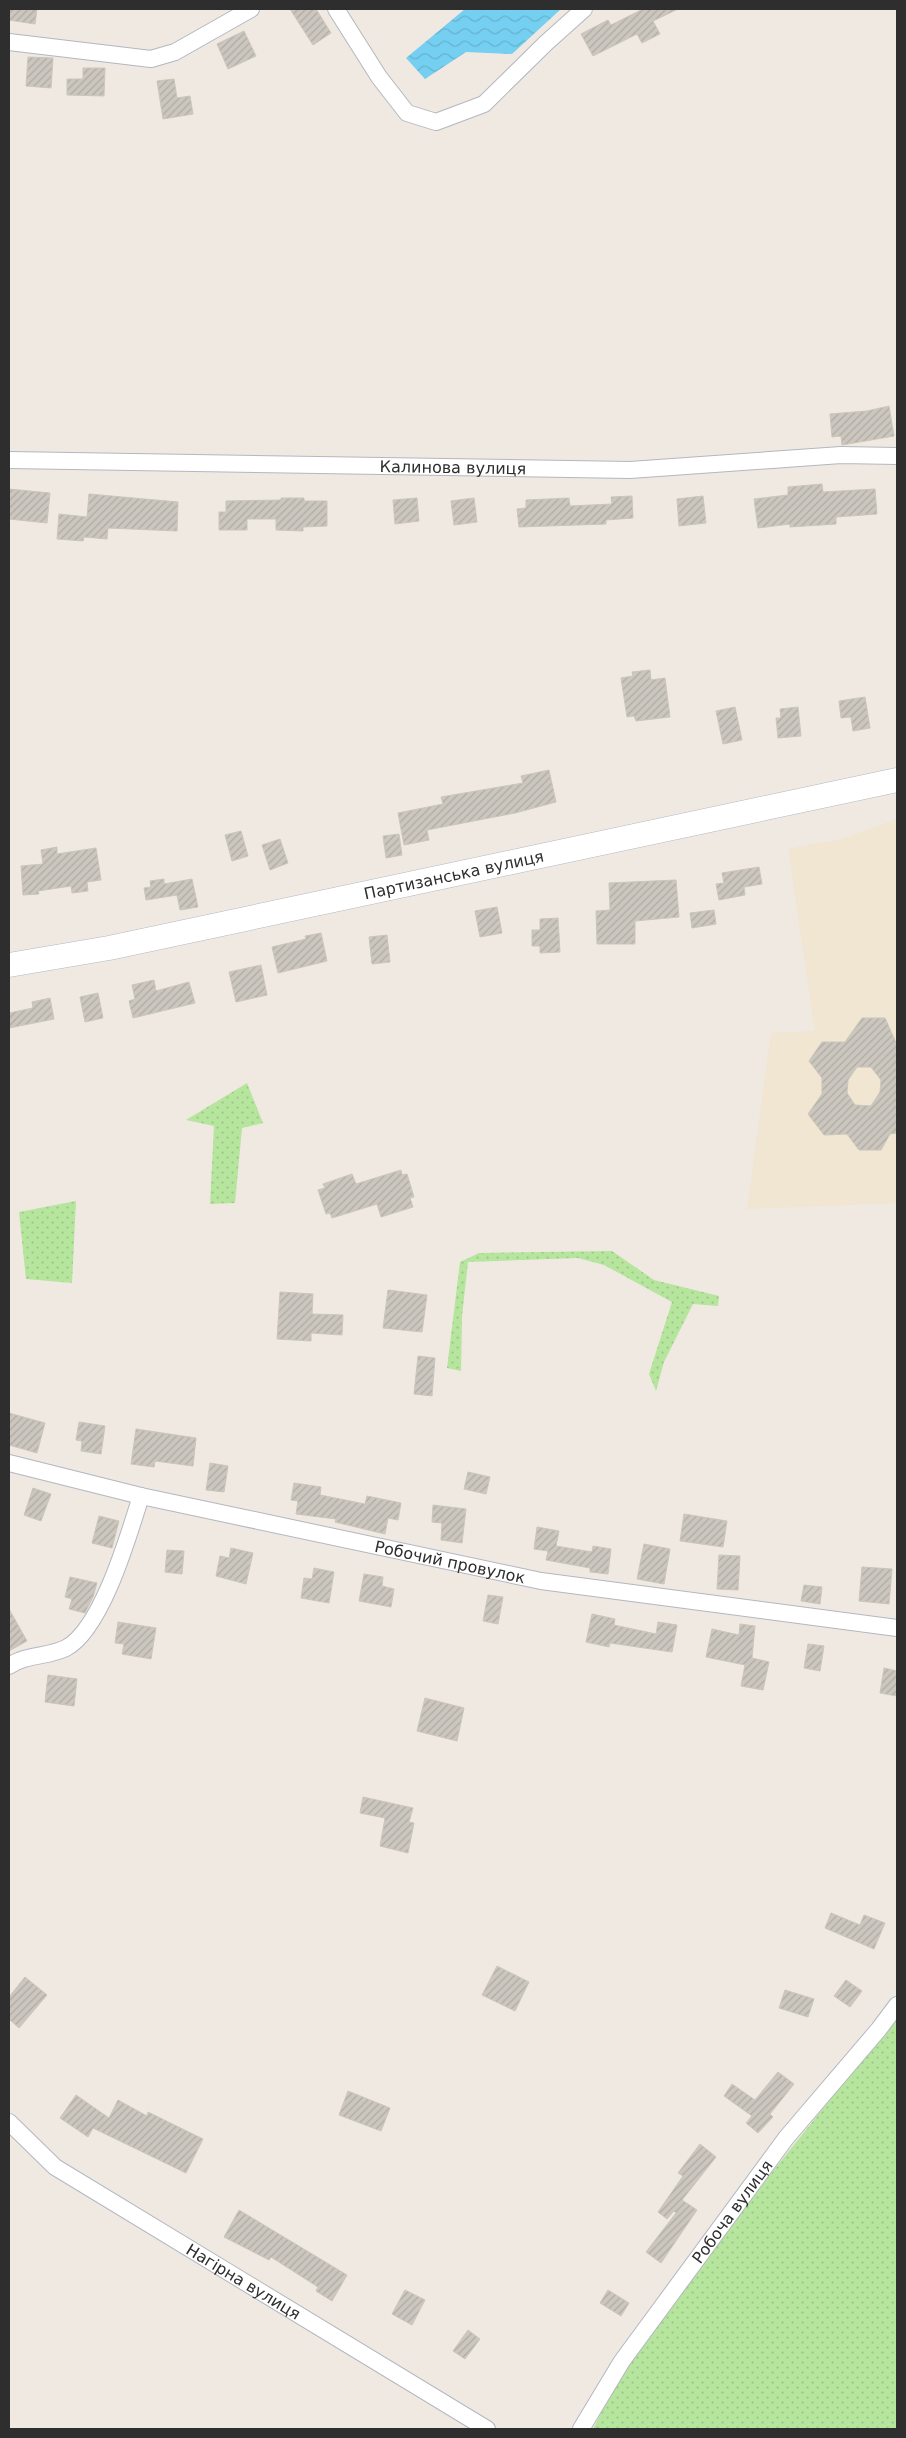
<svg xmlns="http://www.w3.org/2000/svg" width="906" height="2438" font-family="'DejaVu Sans',sans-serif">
<defs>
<pattern id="grass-dots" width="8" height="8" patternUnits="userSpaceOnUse" patternTransform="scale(1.25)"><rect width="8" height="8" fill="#b6e59e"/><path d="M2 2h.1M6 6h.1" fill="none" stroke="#9dc588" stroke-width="1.8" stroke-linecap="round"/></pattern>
<pattern id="water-waves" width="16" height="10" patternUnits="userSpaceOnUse" patternTransform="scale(1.25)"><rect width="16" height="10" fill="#75cff0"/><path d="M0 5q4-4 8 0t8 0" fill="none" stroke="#66b2ce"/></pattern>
<pattern id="building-hatch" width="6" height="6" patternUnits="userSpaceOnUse" patternTransform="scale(1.25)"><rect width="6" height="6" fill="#cbc7bf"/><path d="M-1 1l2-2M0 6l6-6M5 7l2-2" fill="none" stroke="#afaba4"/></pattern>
</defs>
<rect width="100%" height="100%" fill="#efe9e1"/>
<!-- education -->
<polygon fill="#f0e6d1" points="897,819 897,1203 747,1209 771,1033 815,1031 788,849 842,839"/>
<!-- grass -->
<g fill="url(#grass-dots)">
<polygon points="247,1083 263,1123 242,1128 235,1203 210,1204 214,1126 186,1120"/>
<polygon points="76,1201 72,1283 26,1279 19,1212"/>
<polygon points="612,1251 654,1280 719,1296 718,1306 693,1304 664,1362 656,1391 649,1374 672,1302 604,1265 578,1258 468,1262 462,1316 461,1371 447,1368 460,1262 479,1253"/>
<polygon points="897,2016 897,2429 593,2429 622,2372 761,2186"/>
</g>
<!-- water -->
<polygon fill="url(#water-waves)" points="465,9 561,9 512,54 466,52 425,79 406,58"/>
<!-- building -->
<g fill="url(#building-hatch)" stroke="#cbc5ba" fill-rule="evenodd">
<polygon points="9,9 37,9 35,24 9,20"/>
<polygon points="290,9 316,9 331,33 313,45"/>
<polygon points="643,9 678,9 653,21 660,34 642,43 637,34 593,56 581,34 608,20 611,25"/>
<polygon points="244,31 256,56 228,69 217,44"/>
<polygon points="28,57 53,58 51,88 26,86"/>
<polygon points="83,68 105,68 104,96 67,95 67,79 83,79"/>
<polygon points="174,79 177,98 190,96 193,114 163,119 157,81"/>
<polygon points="889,406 894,436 842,445 841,436 832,437 830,414 867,411"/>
<polygon points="822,484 823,492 875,489 877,514 836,517 836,524 790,527 790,524 758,528 754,499 788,495 788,487"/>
<polygon points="9,489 50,493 47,523 9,519"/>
<polygon points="89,494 178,502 177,531 108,528 107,539 84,537 83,541 57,539 59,514 87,517"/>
<polygon points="632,496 633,518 606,520 606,524 519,527 517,509 526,508 526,500 569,498 570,506 612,504 611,497"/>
<polygon points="703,496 706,523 679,526 677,499"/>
<polygon points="281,498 304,498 304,501 327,501 327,526 303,527 303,531 276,530 276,519 247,519 247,530 219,530 219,512 226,512 226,501 281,500"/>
<polygon points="417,498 419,521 395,524 393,500"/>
<polygon points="474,498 477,522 454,525 451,501"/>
<polygon points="650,670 651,680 665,678 670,717 636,721 634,716 627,717 621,678 633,676 632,672"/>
<polygon points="865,697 870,728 853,731 851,717 841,718 839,701"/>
<polygon points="735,707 742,740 723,744 716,711"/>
<polygon points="798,707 801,736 778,738 776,718 781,718 780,709"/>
<polygon points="549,770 556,802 515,813 427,830 429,840 404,845 398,813 443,804 441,797 523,783 521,776"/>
<polygon points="241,831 248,856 232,861 225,835"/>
<polygon points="399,834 402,855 386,858 383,836"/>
<polygon points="280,839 288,863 270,870 262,845"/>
<polygon points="57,847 57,854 96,848 101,880 87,882 88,891 72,893 71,886 38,891 39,894 23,895 21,866 43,864 41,850"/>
<polygon points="759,867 762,884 744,887 745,895 719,900 716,884 724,883 722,873"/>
<polygon points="164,879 164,884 192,879 198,907 180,910 177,895 146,900 144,888 151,887 150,881"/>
<polygon points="676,880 679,917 635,921 635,944 597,944 596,911 610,910 609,883"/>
<polygon points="497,907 502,933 480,937 475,911"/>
<polygon points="714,910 716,924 692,928 690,913"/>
<polygon points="558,918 560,952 540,953 540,946 532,946 532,930 540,930 540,919"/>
<polygon points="321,933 327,961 278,973 272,947 306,939 305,936"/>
<polygon points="387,935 390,962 372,964 369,937"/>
<polygon points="261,965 267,995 236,1002 229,972"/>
<polygon points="154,980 156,991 189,982 195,1003 133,1018 129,1001 135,999 132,985"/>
<polygon points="98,993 103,1018 85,1022 80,997"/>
<polygon points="50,998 54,1019 9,1028 9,1013 33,1008 32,1002"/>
<path d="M862 1018H885L897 1045V1133L890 1134 881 1150H859L847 1134 824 1135 808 1114 822 1094V1078L809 1061 822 1042H845ZM857 1067H871L881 1080 880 1092 871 1106 855 1105 847 1093 848 1080Z"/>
<polygon points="401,1170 402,1175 407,1174 414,1197 410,1198 413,1207 381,1217 377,1204 332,1218 330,1213 326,1214 318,1190 325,1188 323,1184 352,1174 356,1184"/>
<polygon points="388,1290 427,1295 422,1332 383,1328"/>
<polygon points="280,1292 313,1294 312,1314 343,1315 342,1335 311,1333 311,1341 277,1339"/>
<polygon points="418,1356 435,1358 432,1396 414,1394"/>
<polygon points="9,1413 45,1423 37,1453 9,1445"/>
<polygon points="79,1422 105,1426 101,1454 81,1451 82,1441 76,1440"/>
<polygon points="136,1429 196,1438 193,1466 155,1461 154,1467 131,1464"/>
<polygon points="210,1463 228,1466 224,1492 206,1490"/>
<polygon points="468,1472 490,1477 486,1494 464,1489"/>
<polygon points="294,1483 321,1487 320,1495 365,1504 367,1496 401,1503 398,1520 388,1518 385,1534 335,1522 336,1519 296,1514 298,1501 291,1500"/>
<polygon points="33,1488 51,1494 41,1521 24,1515"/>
<polygon points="433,1505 466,1509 462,1543 441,1540 442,1523 432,1522"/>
<polygon points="684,1514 727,1521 723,1547 680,1541"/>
<polygon points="99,1516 119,1521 112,1548 92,1543"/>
<polygon points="537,1527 559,1531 556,1546 592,1552 593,1546 611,1549 608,1574 590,1572 590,1568 546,1560 548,1551 534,1549"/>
<polygon points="644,1544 670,1549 664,1584 637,1579"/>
<polygon points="231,1548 253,1553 246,1584 216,1576 220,1556 229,1558"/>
<polygon points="167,1550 184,1551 182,1574 165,1572"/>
<polygon points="719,1555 740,1556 738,1590 717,1589"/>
<polygon points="862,1567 892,1569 889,1604 859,1601"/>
<polygon points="314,1568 334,1572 329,1603 301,1598 304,1578 312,1579"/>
<polygon points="364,1574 383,1577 382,1586 394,1589 391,1607 359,1601"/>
<polygon points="70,1577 97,1583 93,1597 85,1613 69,1609 72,1599 65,1597"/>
<polygon points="804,1585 822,1587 820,1604 801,1601"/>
<polygon points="488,1595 503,1597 498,1624 483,1621"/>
<polygon points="9,1609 27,1641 9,1651"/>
<polygon points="592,1614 615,1619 614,1625 656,1634 658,1622 677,1625 672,1652 610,1643 609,1647 586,1642"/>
<polygon points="118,1622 156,1628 151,1659 122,1654 124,1644 115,1643"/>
<polygon points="740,1624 755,1626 752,1658 769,1662 763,1690 741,1686 745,1665 706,1657 712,1629 739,1635"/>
<polygon points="808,1644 824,1646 820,1671 804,1668"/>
<polygon points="884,1668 897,1671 897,1696 880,1693"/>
<polygon points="48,1675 77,1679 74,1706 45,1702"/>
<polygon points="425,1698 464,1708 457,1741 417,1731"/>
<polygon points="363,1797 413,1808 409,1822 414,1823 408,1853 380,1846 385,1818 360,1813"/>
<polygon points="831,1913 860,1925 864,1915 885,1923 874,1949 825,1928"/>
<polygon points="497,1966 529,1982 515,2011 482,1995"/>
<polygon points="25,1977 47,1995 19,2028 9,2019 9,1997"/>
<polygon points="846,1980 862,1991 850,2007 834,1996"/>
<polygon points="785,1990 814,1999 808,2017 779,2008"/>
<polygon points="778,2072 794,2084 770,2114 773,2117 758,2133 746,2123 752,2116 724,2096 732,2084 755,2100"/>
<polygon points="348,2091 390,2108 381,2131 339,2115"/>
<polygon points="76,2095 109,2118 118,2100 147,2116 148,2112 203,2139 186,2173 93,2128 88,2137 60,2118"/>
<polygon points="700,2144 716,2157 682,2200 697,2210 661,2263 646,2252 676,2213 674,2211 667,2219 658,2212 683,2176 678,2173"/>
<polygon points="239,2210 347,2275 332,2301 316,2291 318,2287 271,2257 269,2260 224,2237"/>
<polygon points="405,2290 425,2300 412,2325 392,2314"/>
<polygon points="608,2290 629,2303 621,2316 600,2303"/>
<polygon points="468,2330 480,2339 465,2359 453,2351"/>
</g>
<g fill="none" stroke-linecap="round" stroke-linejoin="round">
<defs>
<g id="street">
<polyline points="336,9 379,77 407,113 436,122 484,104 546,43 584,9"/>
<polyline points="9,42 151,59 175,52 251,9"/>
<path id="s1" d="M9 460 630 470 841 455 897 456"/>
<path id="s2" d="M9 1463 141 1496 541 1581 897 1628"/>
<path d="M9 1666C26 1654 48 1657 66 1648 102 1629 129 1534 141 1496"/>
<path id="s3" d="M9 2122 55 2167 487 2429"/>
<path id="s4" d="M581 2429 622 2361 786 2138 879 2029 897 2005"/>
</g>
<g id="secondary">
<path id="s5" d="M9 965 109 948 897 780"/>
</g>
</defs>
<!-- street casing -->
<use href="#street" stroke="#b4b7c1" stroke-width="18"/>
<!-- secondary casing -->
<use href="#secondary" stroke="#b4b7c1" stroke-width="25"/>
<!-- street -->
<use href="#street" stroke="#fff" stroke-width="16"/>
<!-- secondary -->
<use href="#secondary" stroke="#fff" stroke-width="24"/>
</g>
<g text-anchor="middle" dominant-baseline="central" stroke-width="5" stroke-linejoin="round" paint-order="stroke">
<!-- street labels -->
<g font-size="16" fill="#2e2e2e" stroke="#fff">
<text stroke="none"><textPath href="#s1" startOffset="444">Калинова вулиця</textPath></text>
<text stroke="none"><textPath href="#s5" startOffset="454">Партизанська вулиця</textPath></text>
<text stroke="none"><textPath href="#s2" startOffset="452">Робочий провулок</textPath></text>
<text stroke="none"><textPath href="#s4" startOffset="265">Робоча вулиця</textPath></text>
<text stroke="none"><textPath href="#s3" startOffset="285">Нагірна вулиця</textPath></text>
</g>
</g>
<!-- border -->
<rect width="906" height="2438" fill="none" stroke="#2e2e2e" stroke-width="20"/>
</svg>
